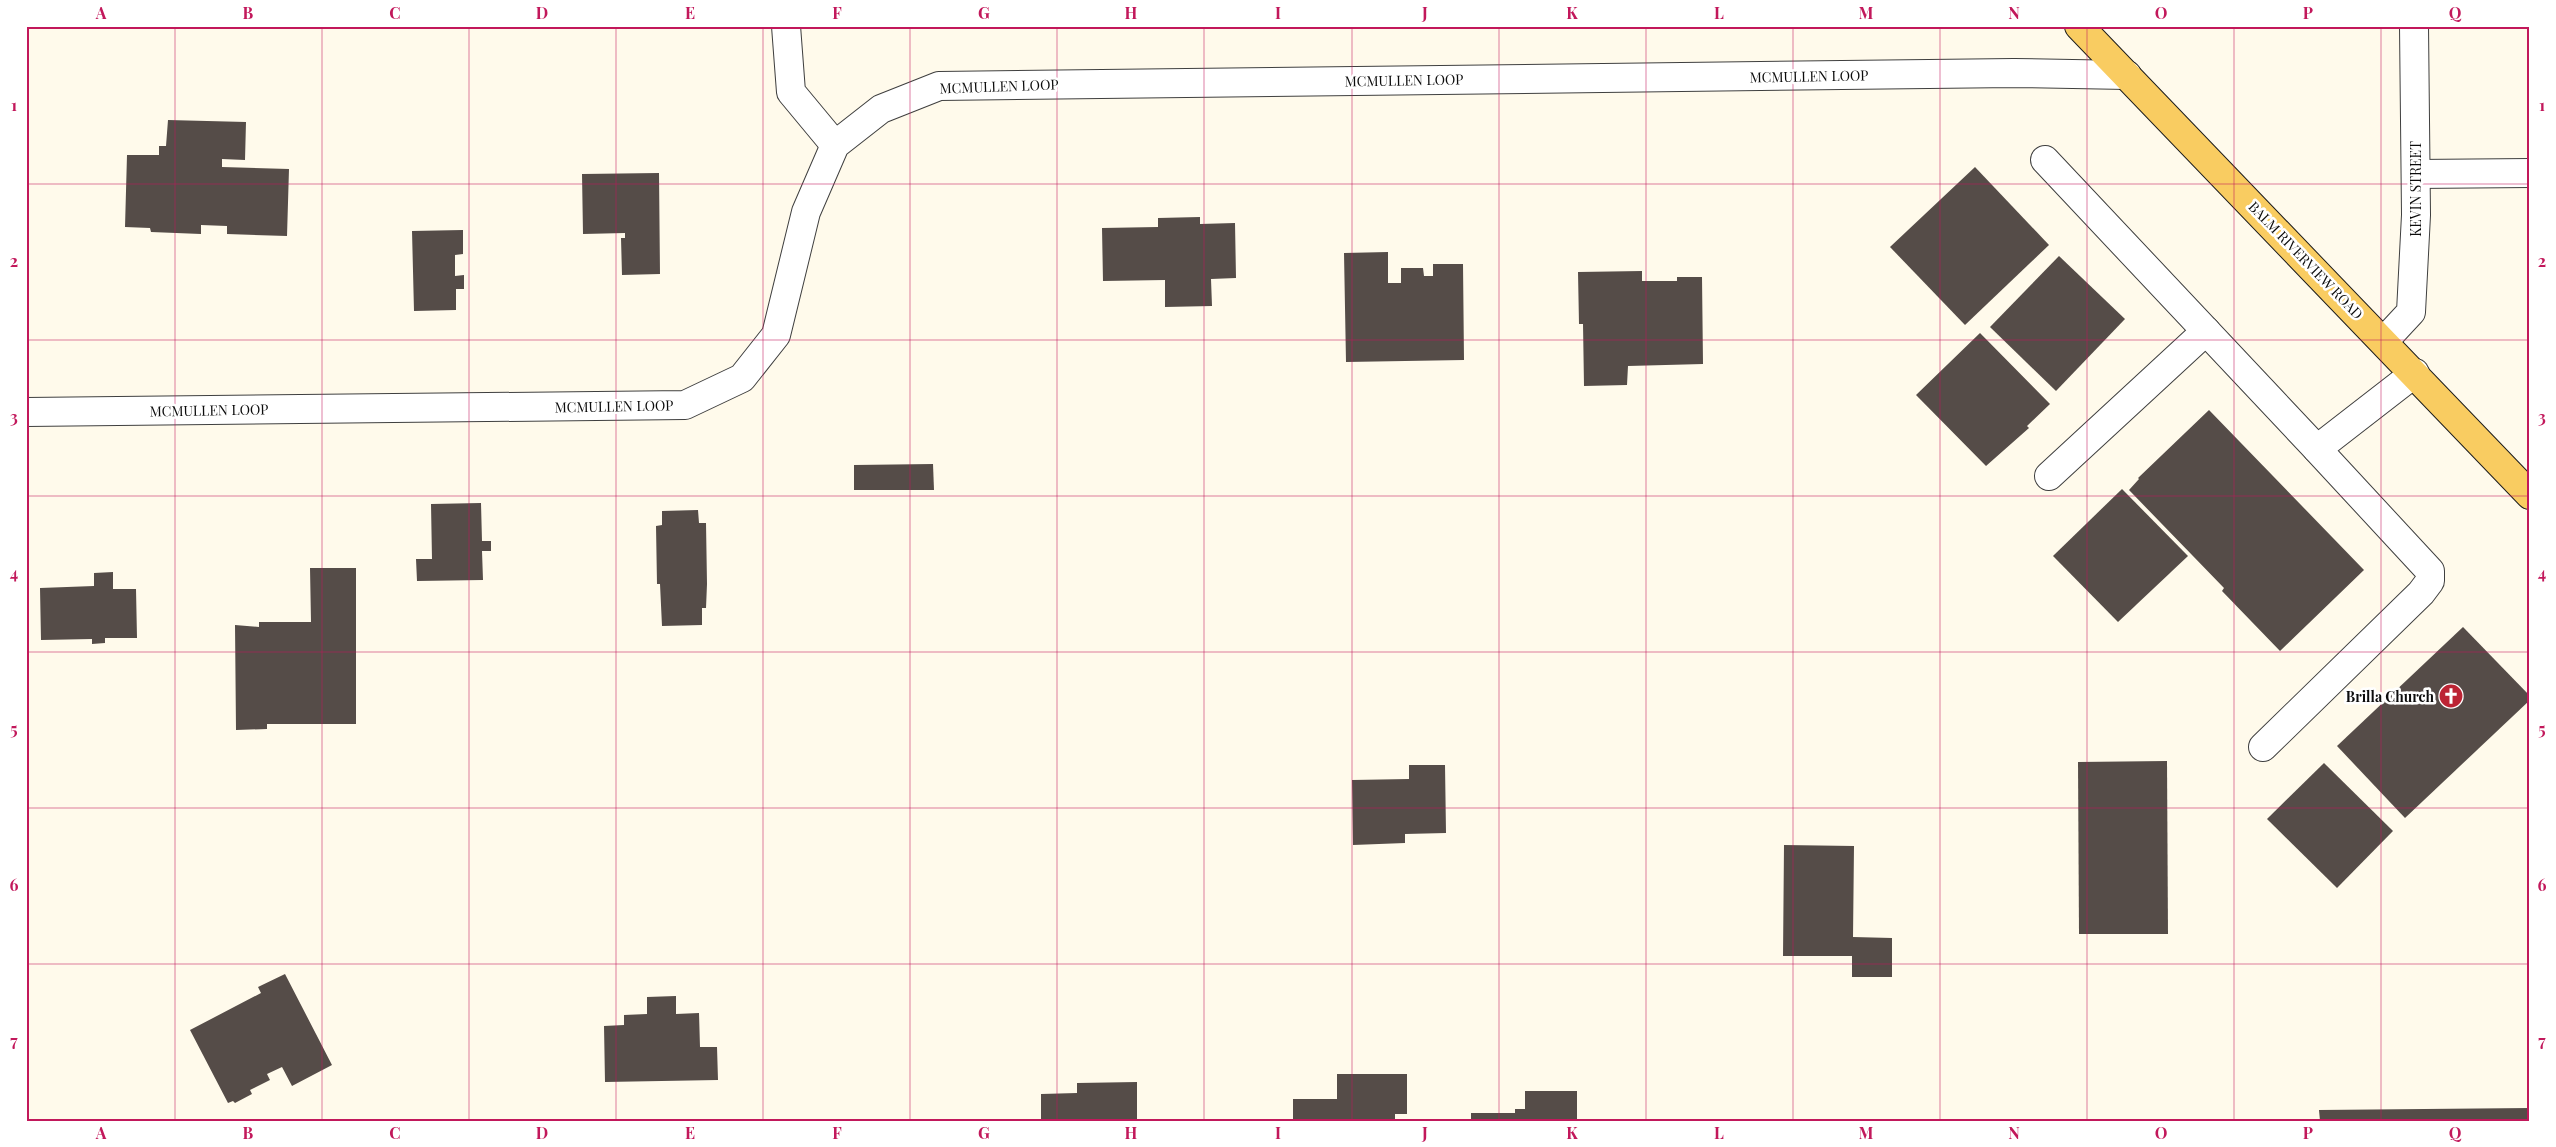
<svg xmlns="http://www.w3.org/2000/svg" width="2556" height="1147" font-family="'Playfair Display',serif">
<rect width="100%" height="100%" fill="#fffaeb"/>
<!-- building -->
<g fill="#554c48">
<polygon points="168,120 246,122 245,160 222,159 222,167 289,169 287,236 227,234 227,226 201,225 201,234 151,232 150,228 125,227 127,155 159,155 159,146 166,146"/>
<polygon points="1975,167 2049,245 1965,325 1890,247"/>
<polygon points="659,173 660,274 622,275 621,238 625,238 625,233 583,234 582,174"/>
<polygon points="1200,217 1200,224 1235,223 1236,278 1211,279 1212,306 1165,307 1165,280 1103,281 1102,228 1158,227 1158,218"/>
<polygon points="463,230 463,254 455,255 455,276 464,275 464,289 456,289 456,310 414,311 412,231"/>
<polygon points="1388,252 1388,283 1401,283 1401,268 1423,268 1424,276 1433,276 1433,264 1463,264 1464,360 1346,362 1344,253"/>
<polygon points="2059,256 2125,319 2056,391 1990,327"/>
<polygon points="1642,271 1642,281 1677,281 1677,277 1702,277 1703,364 1628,366 1627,385 1584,386 1583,324 1579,324 1578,272"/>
<polygon points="1980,333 2050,404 2027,426 2029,428 1986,466 1916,395"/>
<polygon points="2209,410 2364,570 2280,651 2222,591 2224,588 2129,490 2139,479 2138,478"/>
<polygon points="933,464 934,490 854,490 854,465"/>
<polygon points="2122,489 2188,556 2118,622 2053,556"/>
<polygon points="481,503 482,541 491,541 491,551 482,551 483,580 417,581 416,559 432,559 431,504"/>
<polygon points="698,510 699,523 706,523 707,584 706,608 702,608 702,625 662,626 660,584 657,584 656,526 662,525 662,511"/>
<polygon points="310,568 356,568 356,724 267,724 267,729 236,730 235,625 259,627 259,622 311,622"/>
<polygon points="113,572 113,589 136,589 137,638 105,638 105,643 92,644 92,639 41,640 40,588 94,586 94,573"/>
<polygon points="2463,627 2530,696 2530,700 2405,818 2337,746"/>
<polygon points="2167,761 2168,934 2079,934 2078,762"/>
<polygon points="2324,763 2393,831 2337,888 2267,819"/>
<polygon points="1409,765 1445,765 1446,833 1405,834 1405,843 1353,845 1352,780 1409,779"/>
<polygon points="1784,845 1854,846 1853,937 1892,938 1892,977 1852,977 1852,956 1783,956"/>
<polygon points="285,974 332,1065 292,1086 282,1067 267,1074 270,1080 250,1090 252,1094 235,1103 233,1101 228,1103 190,1030 261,993 258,987"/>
<polygon points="676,996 676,1014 699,1013 700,1047 717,1047 718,1080 605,1082 604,1026 624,1025 624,1015 647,1014 647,997"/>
<polygon points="1337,1074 1407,1074 1407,1114 1395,1114 1395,1121 1293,1121 1293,1099 1337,1099"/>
<polygon points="1137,1082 1137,1121 1041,1121 1041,1094 1077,1093 1077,1083"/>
<polygon points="1525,1091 1577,1091 1577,1121 1471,1121 1471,1113 1515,1113 1515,1109 1525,1109"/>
<polygon points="2530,1108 2530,1121 2320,1121 2319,1110"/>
</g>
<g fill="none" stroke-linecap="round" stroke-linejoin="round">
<defs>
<g id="minor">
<polyline points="786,26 791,92 835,145"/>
<polyline points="2045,160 2317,449"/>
<polyline points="2416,174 2530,173"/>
<polyline points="2384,341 2411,312 2416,215 2414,26"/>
<polyline points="26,412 685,405 742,378 776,335 806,212 835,145 881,109 939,86 2014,73 2127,75"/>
<polyline points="2049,476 2206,331"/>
<polyline points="2263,747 2421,593 2430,581 2430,571 2317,449 2415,373"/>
</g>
<polyline id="major" points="2079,26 2530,495"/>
</defs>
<!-- minor casing -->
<use href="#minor" stroke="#3f3f3f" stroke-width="30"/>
<!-- major casing -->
<use href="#major" stroke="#1d1d1d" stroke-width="30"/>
<!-- minor -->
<use href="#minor" stroke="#fff" stroke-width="28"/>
<!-- major -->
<use href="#major" stroke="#f9cc61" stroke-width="28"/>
</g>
<!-- grid -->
<path fill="none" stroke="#c2185b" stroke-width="1" stroke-opacity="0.55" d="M175 26V1121M322 26V1121M469 26V1121M616 26V1121M763 26V1121M910 26V1121M1057 26V1121M1204 26V1121M1352 26V1121M1499 26V1121M1646 26V1121M1793 26V1121M1940 26V1121M2087 26V1121M2234 26V1121M2381 26V1121M26 184H2530M26 340H2530M26 496H2530M26 652H2530M26 808H2530M26 964H2530"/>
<!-- icons -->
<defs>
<symbol id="church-disc" viewBox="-11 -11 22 22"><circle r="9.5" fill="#bc2434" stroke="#fff"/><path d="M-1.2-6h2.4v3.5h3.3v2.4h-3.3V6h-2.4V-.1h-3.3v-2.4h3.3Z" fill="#fff"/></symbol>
</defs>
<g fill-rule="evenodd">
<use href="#church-disc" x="2437" y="682" width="28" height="28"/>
</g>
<g text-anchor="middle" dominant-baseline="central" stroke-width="5" stroke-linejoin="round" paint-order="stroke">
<!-- street labels -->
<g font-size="14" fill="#0c0c0c" stroke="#fff">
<text transform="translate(1809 76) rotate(-1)">MCMULLEN LOOP</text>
<text transform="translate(1404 80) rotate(-1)">MCMULLEN LOOP</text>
<text transform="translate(999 86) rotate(-2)">MCMULLEN LOOP</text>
<text transform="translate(2415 189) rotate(-90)">KEVIN STREET</text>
<text transform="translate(2306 260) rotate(46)">BALM RIVERVIEW ROAD</text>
<text transform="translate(614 406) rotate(-1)">MCMULLEN LOOP</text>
<text transform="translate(209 410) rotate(-1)">MCMULLEN LOOP</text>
</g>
<!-- poi labels -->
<g font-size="14" font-weight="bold" fill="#0c0c0c" stroke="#fff" text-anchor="end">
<text x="2434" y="696">Brilla Church</text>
</g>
</g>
<!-- border -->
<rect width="2556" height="1147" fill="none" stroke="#ffffff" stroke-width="55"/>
<rect x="28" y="28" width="2500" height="1092" fill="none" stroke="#c2185b" stroke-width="2"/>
<g font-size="16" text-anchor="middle" font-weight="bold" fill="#c2185b">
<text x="101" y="19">A</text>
<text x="248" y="19">B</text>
<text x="395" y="19">C</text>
<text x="542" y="19">D</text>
<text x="690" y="19">E</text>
<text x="837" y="19">F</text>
<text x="984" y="19">G</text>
<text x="1131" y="19">H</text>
<text x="1278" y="19">I</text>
<text x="1425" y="19">J</text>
<text x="1572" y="19">K</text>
<text x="1719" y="19">L</text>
<text x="1866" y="19">M</text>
<text x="2014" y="19">N</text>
<text x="2161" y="19">O</text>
<text x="2308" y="19">P</text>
<text x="2455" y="19">Q</text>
<text x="14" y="111">1</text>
<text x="2542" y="111">1</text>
<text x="14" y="267">2</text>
<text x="2542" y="267">2</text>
<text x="14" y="423">3</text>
<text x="2542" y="423">3</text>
<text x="14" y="579">4</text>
<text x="2542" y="579">4</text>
<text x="14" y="735">5</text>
<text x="2542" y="735">5</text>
<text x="14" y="891">6</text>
<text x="2542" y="891">6</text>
<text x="14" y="1047">7</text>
<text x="2542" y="1047">7</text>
<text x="101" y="1139">A</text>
<text x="248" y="1139">B</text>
<text x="395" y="1139">C</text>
<text x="542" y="1139">D</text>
<text x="690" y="1139">E</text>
<text x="837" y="1139">F</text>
<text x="984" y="1139">G</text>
<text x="1131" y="1139">H</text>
<text x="1278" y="1139">I</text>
<text x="1425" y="1139">J</text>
<text x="1572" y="1139">K</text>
<text x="1719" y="1139">L</text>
<text x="1866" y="1139">M</text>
<text x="2014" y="1139">N</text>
<text x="2161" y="1139">O</text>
<text x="2308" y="1139">P</text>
<text x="2455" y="1139">Q</text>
</g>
</svg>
